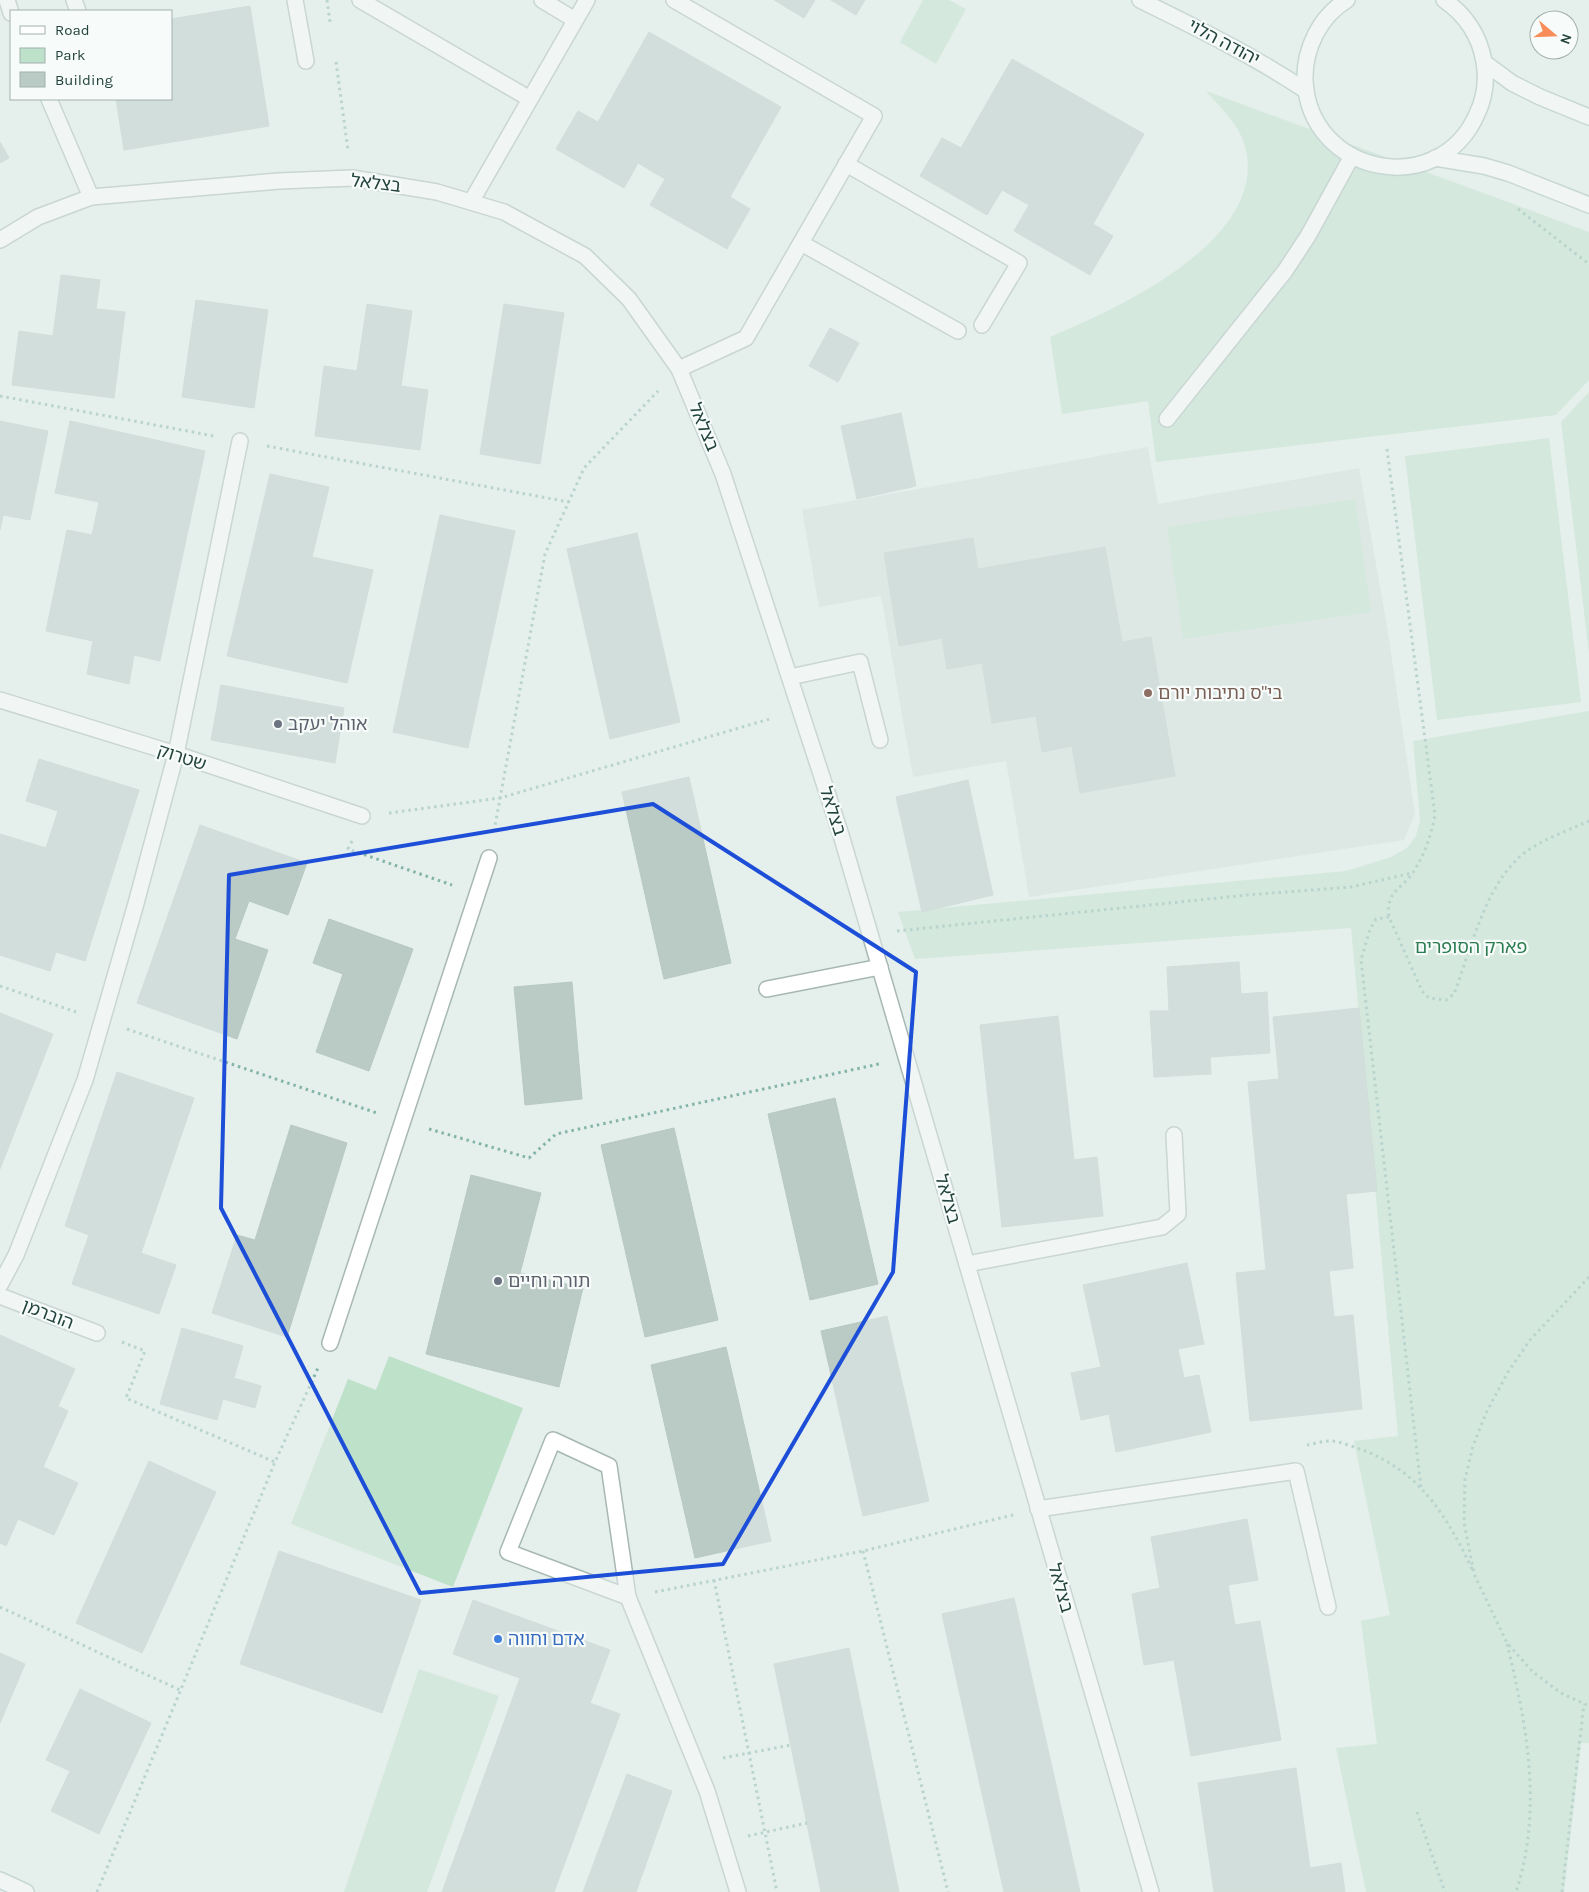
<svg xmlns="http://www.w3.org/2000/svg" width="1589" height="1892" font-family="Karla,'Noto Sans Hebrew',sans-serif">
<rect width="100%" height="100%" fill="#e5efec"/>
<!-- built -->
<polygon fill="#d3dfdb" points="1148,447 1158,504 1359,468 1387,626 1415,814 1404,840 1029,897 1006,761 913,777 881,596 819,607 802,510"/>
<!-- green -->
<g fill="#bee1ca">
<polygon points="923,0 949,0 966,9 936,64 900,42"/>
<path d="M1206 91 1589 232V380L1556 415 1156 462 1148 401 1062 414 1050 337C1116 309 1266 242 1246 150 1241 126 1221 108 1206 91Z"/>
<polygon points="1589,392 1589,653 1561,422"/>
<polygon points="1549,438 1581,702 1437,720 1405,456"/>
<polygon points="1355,499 1371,612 1183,639 1167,527"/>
<polygon points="1589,711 1589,1743 1581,1743 1564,1892 1366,1892 1336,1748 1377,1744 1361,1621 1390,1615 1354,1441 1398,1436 1351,928 915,959 898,912 1346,871 1391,857 1407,848 1416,836 1420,820 1413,741"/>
<polygon points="389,1356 523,1408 453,1587 291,1524 348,1379 376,1390"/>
<polygon points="419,1669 499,1696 427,1892 344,1892"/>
</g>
<!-- building -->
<g fill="#bacac5" stroke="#b7c9c3">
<polygon points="774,0 815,0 804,18"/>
<polygon points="831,0 865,0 856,15"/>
<polygon points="250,6 269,126 124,150 116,99 171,99 171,19"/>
<polygon points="649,32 781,107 730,197 750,209 727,249 650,205 665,179 638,163 624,188 556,149 578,111 598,122"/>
<polygon points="1012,59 1144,134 1093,224 1113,236 1090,275 1014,231 1029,205 1002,190 987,215 920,176 942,138 961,148"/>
<polygon points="0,142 9,158 0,163"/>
<polygon points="61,275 100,280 96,309 125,312 114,398 12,385 19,331 53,336"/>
<polygon points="196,300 268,310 254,408 182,397"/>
<polygon points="367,304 412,311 401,386 428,390 420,450 315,436 324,366 357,371"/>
<polygon points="504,304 564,313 540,464 480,454"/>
<polygon points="830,328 859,343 838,382 809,366"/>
<polygon points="901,413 916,486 857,499 841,426"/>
<polygon points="0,421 48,431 30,520 3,515 0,530"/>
<polygon points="70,421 205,451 160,661 134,655 129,684 87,674 93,641 46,631 67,530 92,535 99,502 55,493"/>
<polygon points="270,474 329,487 312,557 373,570 347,683 227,656"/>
<polygon points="440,515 515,531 468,748 393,732"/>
<polygon points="637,533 680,722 610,739 567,549"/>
<polygon points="973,538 978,569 1105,547 1122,642 1151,637 1175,776 1080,793 1072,746 1042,752 1036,716 992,723 982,663 947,669 942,638 899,646 884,553"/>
<polygon points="221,685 344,708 335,763 211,740"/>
<polygon points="39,759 139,790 85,961 56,952 50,971 0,955 0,834 46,848 58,811 26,801"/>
<polygon points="689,777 731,963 664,979 622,792"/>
<polygon points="968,780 993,895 922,912 896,797"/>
<polygon points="200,825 307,863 288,915 249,901 235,939 268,950 237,1039 137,1003"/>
<polygon points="329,919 413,949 369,1071 316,1052 343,974 313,963"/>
<polygon points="1239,962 1241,994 1267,992 1270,1053 1210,1057 1211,1074 1154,1077 1150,1011 1169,1011 1167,967"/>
<polygon points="572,982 582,1099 525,1105 514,987"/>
<polygon points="1359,1008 1377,1191 1346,1194 1353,1268 1329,1271 1334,1317 1353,1315 1362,1409 1250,1421 1236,1273 1266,1270 1248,1082 1279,1079 1273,1017"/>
<polygon points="0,1013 53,1034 0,1169"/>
<polygon points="1058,1016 1074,1160 1097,1157 1103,1216 1002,1227 980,1025"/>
<polygon points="117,1072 194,1098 141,1253 176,1265 159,1314 72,1284 89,1235 65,1226"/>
<polygon points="835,1098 878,1284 810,1300 768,1114"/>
<polygon points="291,1125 347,1143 287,1337 212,1313 237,1235 255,1240"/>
<polygon points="674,1128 718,1320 645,1337 601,1145"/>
<polygon points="471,1175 541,1193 520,1273 583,1288 559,1387 426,1354"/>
<polygon points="1187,1263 1204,1344 1178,1349 1184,1378 1199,1375 1211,1432 1116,1452 1109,1414 1081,1420 1071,1373 1101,1367 1083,1285"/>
<polygon points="887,1316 929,1501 863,1516 821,1331"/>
<polygon points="182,1328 243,1346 234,1378 261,1386 255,1408 223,1399 217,1420 160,1404"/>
<polygon points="0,1335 75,1369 58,1406 68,1411 43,1467 78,1483 54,1535 18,1519 6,1546 0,1543"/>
<polygon points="726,1347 771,1541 695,1558 651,1365"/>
<polygon points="149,1461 216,1492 142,1653 76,1623"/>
<polygon points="1247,1519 1258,1580 1228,1585 1235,1625 1260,1621 1281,1740 1191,1756 1174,1660 1144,1665 1132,1594 1160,1588 1151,1537"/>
<polygon points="279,1551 421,1600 382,1713 240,1664"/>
<polygon points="1014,1598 1080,1892 1004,1892 942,1614"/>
<polygon points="473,1600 610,1650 590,1703 620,1714 554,1892 442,1892 520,1678 453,1654"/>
<polygon points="849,1648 899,1892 821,1892 774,1664"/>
<polygon points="0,1653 25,1664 0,1723"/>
<polygon points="80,1689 151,1723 99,1834 51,1811 70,1771 46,1760"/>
<polygon points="1296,1768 1310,1868 1341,1863 1345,1892 1214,1892 1198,1783"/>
<polygon points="627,1774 672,1791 636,1892 583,1892"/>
</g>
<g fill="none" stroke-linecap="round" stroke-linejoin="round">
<defs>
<g id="lane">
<polyline points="74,0 78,11"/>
<polyline points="295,0 306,61"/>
<polyline points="360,0 530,99"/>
<polyline points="542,0 575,20"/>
<polyline points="674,0 874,116 746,338 679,369"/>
<polyline points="846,164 1019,263 982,325"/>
<polyline points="471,202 587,0"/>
<polyline points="801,243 958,331"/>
<polyline points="1167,419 1285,271 1308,236 1352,156"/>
<polyline points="790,677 860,662 880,740"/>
<polyline points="767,989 880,967"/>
<polyline points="967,1264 1162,1227 1178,1214 1174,1135"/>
<polyline points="0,1285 16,1255 85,1080 135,907 176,754 240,441"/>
<polyline points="330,1343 489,858"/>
<polygon points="553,1440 609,1466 628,1597 508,1552"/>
<polyline points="1038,1509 1296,1471 1328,1607"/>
</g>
<g id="street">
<polyline points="7,0 11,13"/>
<polyline points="49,99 91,197"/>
<polyline points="0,240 38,217 91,197 279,181 352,178 437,192 504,212 585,256 629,299 679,369 723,474 841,835 1151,1892"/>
<polyline points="0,700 176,754 362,816"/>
<polyline points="0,1296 97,1333"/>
<polyline points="628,1597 707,1791 738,1892"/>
</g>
<g id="secondary">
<path d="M1140 0C1197 28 1252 55 1305 90"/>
<path d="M1347 0C1320 16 1304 49 1305 80 1309 175 1439 201 1477 114 1485 97 1487 79 1484 62 1480 36 1465 14 1444 0"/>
<polyline points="1485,63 1512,83 1540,97 1589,117"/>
<polyline points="1435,158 1484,166 1508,173 1589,205"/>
<polyline points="0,1880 26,1892"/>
</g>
</defs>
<!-- lane casing -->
<use href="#lane" stroke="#a7b8b4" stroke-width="18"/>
<!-- street casing -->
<use href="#street" stroke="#a7b8b4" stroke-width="18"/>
<!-- secondary casing -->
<use href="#secondary" stroke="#a3bbb5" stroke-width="18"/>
<!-- path -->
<g stroke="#84b4a9" stroke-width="3" stroke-dasharray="2.5 4" stroke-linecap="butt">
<polyline points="327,0 330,22"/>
<polyline points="336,62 348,150"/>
<polyline points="1518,209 1589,264"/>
<polyline points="0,396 214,436"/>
<polyline points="267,446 569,502"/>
<path d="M1387 449 1435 815C1431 836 1425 853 1414 871 1401 891 1386 890 1389 917L1422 991 1429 998 1446 1000 1454 994C1471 949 1485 885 1523 854 1542 839 1567 831 1589 821"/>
<polyline points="389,813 500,798 773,718"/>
<polyline points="494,831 545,554 584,468 658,391"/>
<polyline points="352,841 348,849 452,885"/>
<polyline points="1389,917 1376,919 1370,929 1361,960 1421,1488"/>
<polyline points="897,931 1247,895 1351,887 1412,873"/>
<polyline points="0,986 76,1012"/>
<polyline points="127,1029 377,1113"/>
<polyline points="429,1129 529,1158 556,1134 879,1064"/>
<polyline points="1589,1277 1530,1340 1508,1372 1486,1413 1473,1446 1465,1479 1464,1522 1474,1574 1507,1643 1533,1672 1561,1693 1589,1706"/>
<polyline points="122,1342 145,1351 126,1398 275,1462"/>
<path d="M1307 1445C1314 1444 1322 1441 1330 1441 1340 1441 1353 1447 1363 1450 1420 1472 1447 1516 1472 1569"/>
<polyline points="863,1551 948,1892"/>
<polyline points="714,1580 777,1892"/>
<polyline points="655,1592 863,1551 1013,1515"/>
<polyline points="0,1607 180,1690"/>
<path d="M1507 1644C1527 1725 1543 1810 1516 1892"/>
<polyline points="723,1758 791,1745"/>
<polyline points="1417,1812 1445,1892"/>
<polyline points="748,1836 807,1823"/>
<polyline points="97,1892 275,1462 318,1368"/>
<polyline points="1562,1892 1584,1704"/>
</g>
<!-- lane -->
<use href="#lane" stroke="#fff" stroke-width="15"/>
<!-- street -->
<use href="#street" stroke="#fff" stroke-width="15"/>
<!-- secondary -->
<use href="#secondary" stroke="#fff" stroke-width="15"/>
</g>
<!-- marked area -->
<path d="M0 0H1589V1892H0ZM653 804 916 972 893 1272 723 1564 420 1593 221 1208 229 875Z" fill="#e5efec" fill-opacity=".55" fill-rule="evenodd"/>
<path fill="none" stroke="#1d4ed8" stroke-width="4" stroke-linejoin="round" d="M653 804 916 972 893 1272 723 1564 420 1593 221 1208 229 875Z"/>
<!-- markers -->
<circle fill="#8d6e63" stroke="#f7fbf9" stroke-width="2" cx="1148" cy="693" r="5"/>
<g fill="#6b7280" stroke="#f7fbf9" stroke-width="2">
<circle cx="278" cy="724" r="5"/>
<circle cx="498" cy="1281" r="5"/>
</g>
<circle fill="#3f7fe0" stroke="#f7fbf9" stroke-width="2" cx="498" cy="1639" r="5"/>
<g text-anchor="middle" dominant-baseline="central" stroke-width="4.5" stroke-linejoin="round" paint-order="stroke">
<!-- street labels -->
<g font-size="18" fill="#23433d" stroke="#f7fbf9">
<text transform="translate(1224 42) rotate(28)">יהודה הלוי</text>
<text transform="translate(376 183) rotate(7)">בצלאל</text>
<text transform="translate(704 427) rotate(67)">בצלאל</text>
<text transform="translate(182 757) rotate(18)">שטרוק</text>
<text transform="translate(833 811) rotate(72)">בצלאל</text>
<text transform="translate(948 1199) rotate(74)">בצלאל</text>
<text transform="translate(48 1314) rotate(21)">הוברמן</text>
<text transform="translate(1061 1588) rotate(74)">בצלאל</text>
</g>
<!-- education labels -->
<g font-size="18" fill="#785e54" stroke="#f7fbf9" text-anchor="start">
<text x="1158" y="693">בי"ס נתיבות יורם</text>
</g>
<!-- worship labels -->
<g font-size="18" fill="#5b616d" stroke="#f7fbf9" text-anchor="start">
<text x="288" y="724">אוהל יעקב</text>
<text x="508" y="1281">תורה וחיים</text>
</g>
<!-- park labels -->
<g font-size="18" fill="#2b7c50" stroke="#f7fbf9">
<text x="1471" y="947">פארק הסופרים</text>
</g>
<!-- shop labels -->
<g font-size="18" fill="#366cbe" stroke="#f7fbf9" text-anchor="start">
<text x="508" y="1639">אדם וחווה</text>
</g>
</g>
<!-- legend -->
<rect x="10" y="10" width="162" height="90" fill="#f7fbf9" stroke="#a2b1ae"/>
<rect x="20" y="26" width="25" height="8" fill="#ffffff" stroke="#a2b1ae"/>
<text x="55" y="35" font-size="15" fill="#23433d">Road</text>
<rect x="20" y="48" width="25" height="15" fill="#bee1ca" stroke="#a2b1ae"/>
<text x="55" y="60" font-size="15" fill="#23433d">Park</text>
<rect x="20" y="72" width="25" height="15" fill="#bacac5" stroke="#a2b1ae"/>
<text x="55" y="85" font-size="15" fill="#23433d">Building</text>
<!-- north arrow -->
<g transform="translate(1554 35) rotate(109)"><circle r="24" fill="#f7fbf9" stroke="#a2b1ae"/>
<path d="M0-4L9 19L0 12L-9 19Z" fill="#f88d5a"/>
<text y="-8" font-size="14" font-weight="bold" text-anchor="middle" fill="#23433d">N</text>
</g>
</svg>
